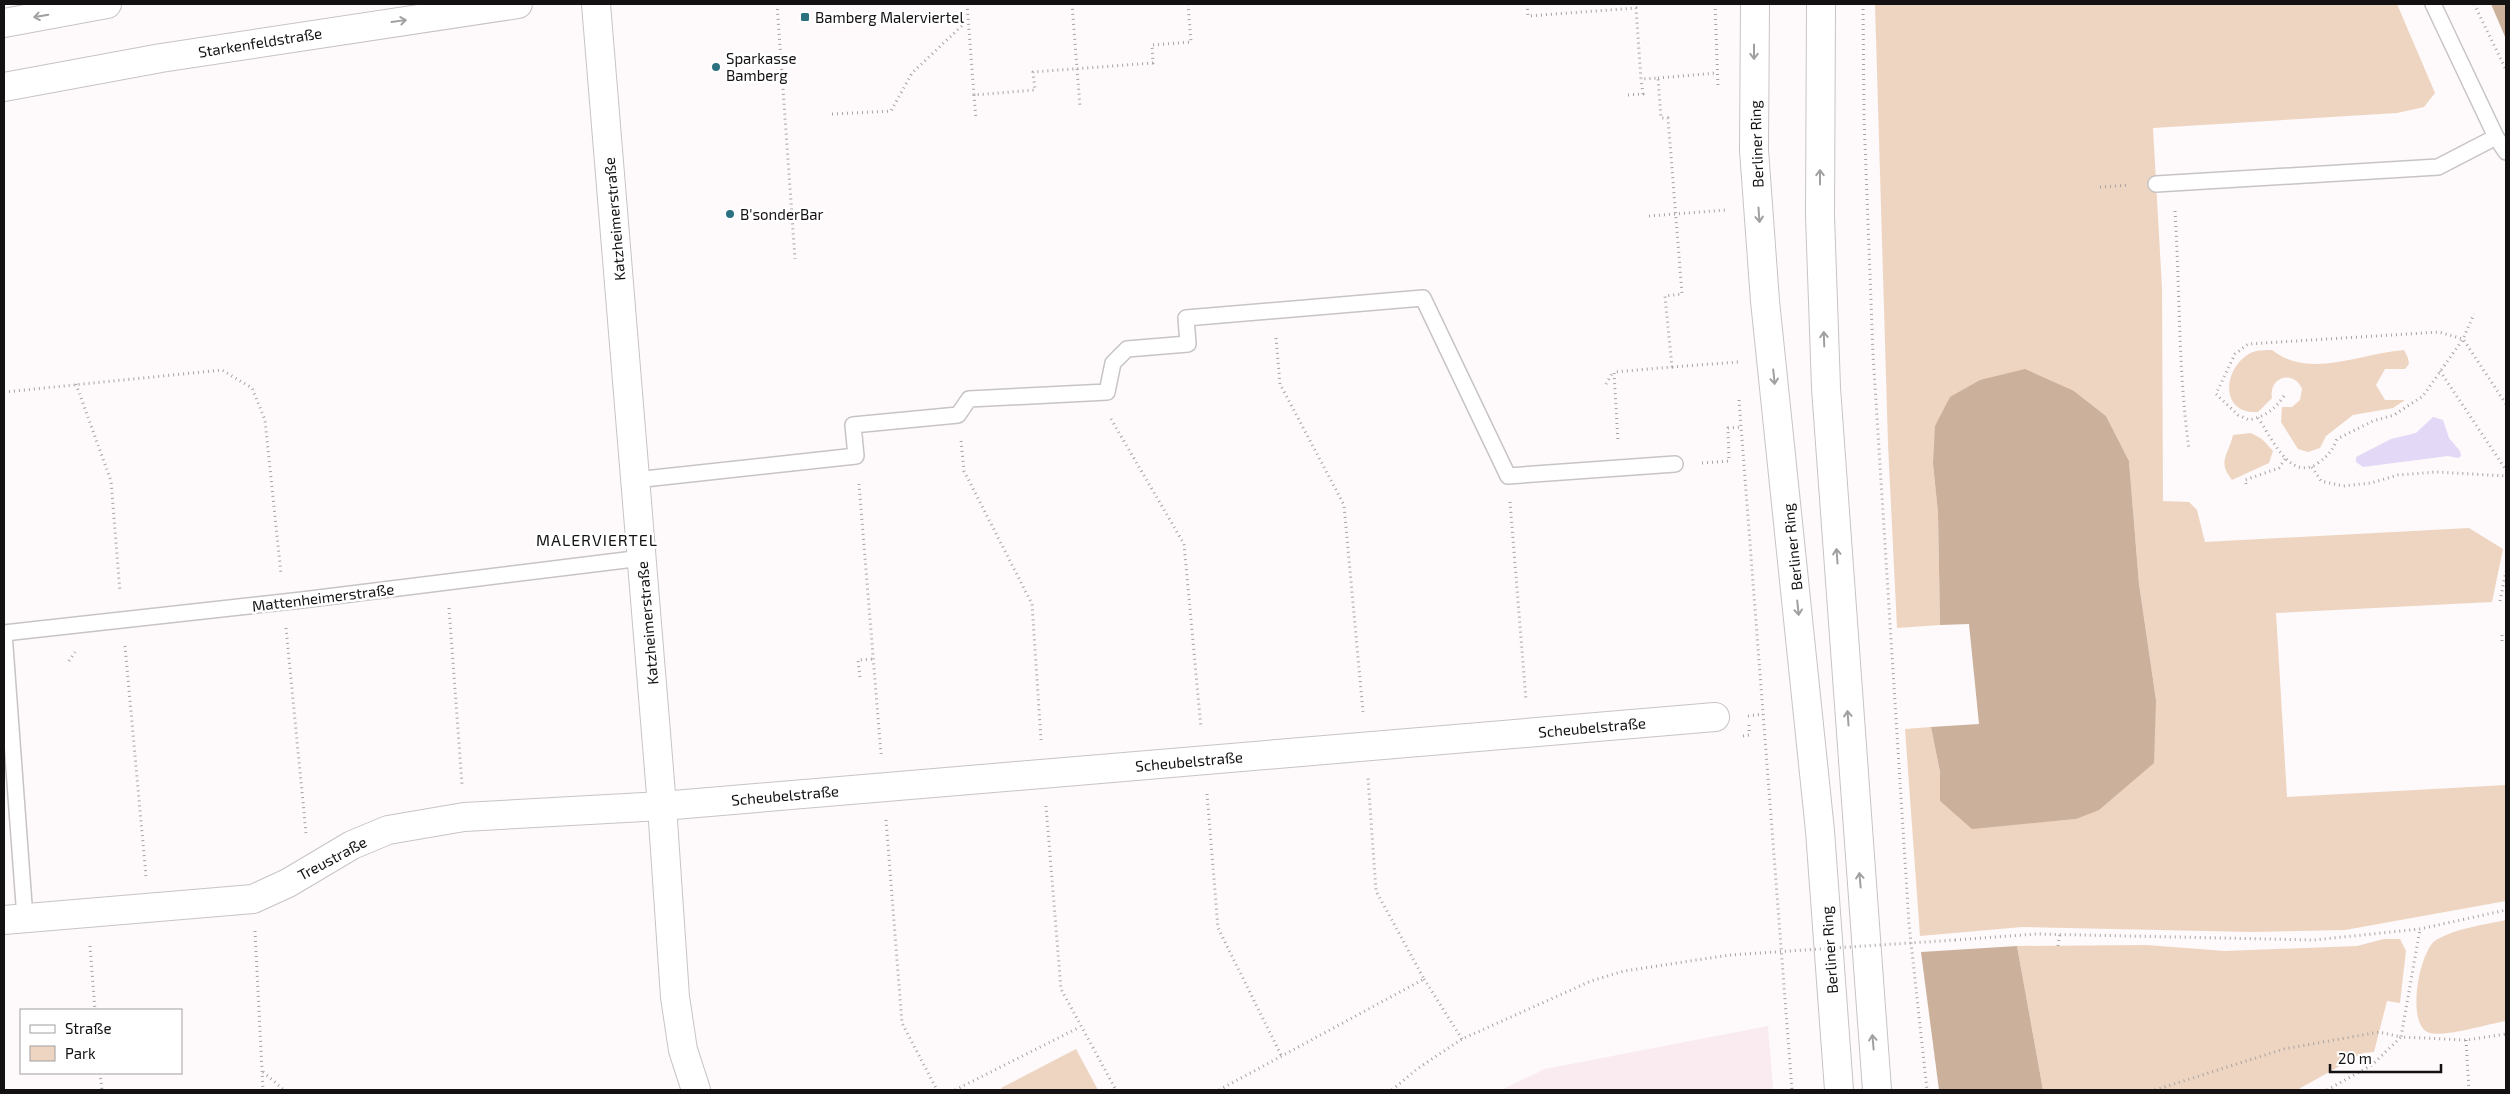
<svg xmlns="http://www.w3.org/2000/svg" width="2510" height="1094" font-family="'Exo 2',sans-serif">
<rect width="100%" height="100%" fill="#fef9fa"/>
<!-- built -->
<polygon fill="#f9ebef" points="1768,1026 1773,1090 1501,1090 1545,1069"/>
<!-- green -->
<g fill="#eed5c1">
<polygon points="1875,4 2397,4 2435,93 2424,107 2397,113 2153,128 2162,288 2163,501 2189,502 2197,510 2205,542 2469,528 2503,549 2492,602 2276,613 2287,797 2506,785 2506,901 2345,930 2252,932 2022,927 1920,936 1905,729 1931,727 1940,772 1940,801 1972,828 2076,819 2156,700 2139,584 2129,461 2106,416 2074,391 1933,464 1938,513 1940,625 1897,628 1888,444"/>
<path d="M2272 350C2310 380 2361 353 2404 350L2408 358 2409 364 2405 369H2385L2376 385 2385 400H2405L2393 408 2353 415 2326 436 2320 448 2308 452 2298 449 2281 422 2282 407H2292L2300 400 2302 389C2294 369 2268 377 2272 398L2258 412C2215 414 2225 360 2256 351 2261 350 2267 350 2272 350Z"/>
<path d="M2251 433 2262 439 2273 451 2269 463 2232 480C2217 461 2228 456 2233 435Z"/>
<path d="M2506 920V1021C2488 1024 2446 1037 2430 1033 2405 1027 2419 951 2436 940 2456 928 2484 925 2506 920Z"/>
<polygon points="2384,939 2400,939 2406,951 2400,1003 2387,1001 2374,1052 2363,1053 2297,1090 2043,1090 2017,946 2146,945 2225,951 2357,946"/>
<polygon points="1076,1049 1098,1090 1003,1090 1001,1088"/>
</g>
<!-- forest -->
<g fill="#cbb09b">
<polygon points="2491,4 2506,4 2506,39"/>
<polygon points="2025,369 2074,391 2106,416 2129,461 2139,584 2156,700 2154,763 2099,810 2076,819 1972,829 1940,801 1940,772 1931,727 1979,724 1969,624 1940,625 1938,513 1933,464 1935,426 1950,397 1980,380"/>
<polygon points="2017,946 2043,1090 1939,1090 1921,952"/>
</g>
<!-- water -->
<polygon fill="#e4d8f7" points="2433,417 2443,420 2449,438 2460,451 2461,456 2458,458 2448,456 2363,467 2356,462 2356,457 2391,439 2416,433"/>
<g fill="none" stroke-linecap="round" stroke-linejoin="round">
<defs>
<g id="service">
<polyline points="2433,4 2496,137 2506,152"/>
<polyline points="2156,184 2438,167 2496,137"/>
<polyline points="635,480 856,456 853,425 958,415 969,399 1107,392 1113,363 1127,349 1188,344 1186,318 1423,298 1508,476 1675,464"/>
<polyline points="4,633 302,600 642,558"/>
<polyline points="4,633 25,918"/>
</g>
<g id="minor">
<polyline points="596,4 662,806 675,997 683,1050 696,1090"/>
<polyline points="4,920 253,899 288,883 352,845 388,830 464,817 662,806 1715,717"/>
</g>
<g id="tertiary">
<polyline points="4,23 107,4"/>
<polyline points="4,87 161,58 518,4"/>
</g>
<g id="primary">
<polyline points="1755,4 1754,150 1765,301 1820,831 1839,1090"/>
<polyline points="1821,4 1820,216 1826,388 1877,1090"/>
</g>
</defs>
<!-- service casing -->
<use href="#service" stroke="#c8c4c5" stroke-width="18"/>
<!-- minor casing -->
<use href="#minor" stroke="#c8c4c5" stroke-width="30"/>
<!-- tertiary casing -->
<use href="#tertiary" stroke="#c8c4c5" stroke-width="30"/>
<!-- primary casing -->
<use href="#primary" stroke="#c8c4c5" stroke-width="30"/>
<!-- path -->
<g stroke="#a7a3a4" stroke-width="3" stroke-dasharray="1 4" stroke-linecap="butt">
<polyline points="777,4 795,259"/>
<polyline points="967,4 974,95 1035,90 1033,72 1153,63 1152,45 1191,42 1188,4"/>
<polyline points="1072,4 1080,107"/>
<polyline points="1527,4 1528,16 1636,8 1641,79 1658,78 1661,118 1668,118 1682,294 1665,296 1672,367 1614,372 1618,442"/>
<polyline points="1715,4 1718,87"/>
<polyline points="1863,4 1864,117 1873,354 1909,924 1927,1090"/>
<polyline points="2474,4 2506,70"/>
<polyline points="1658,78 1717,73"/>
<polyline points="974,95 976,119"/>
<polyline points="1628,95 1643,94 1641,79"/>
<polyline points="832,114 891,111 912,73 968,20"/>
<polyline points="2100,187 2130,185"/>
<path d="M2175 211C2180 290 2178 370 2189 449"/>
<polyline points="1649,216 1726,210"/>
<polyline points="1276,338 1280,384 1344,505 1363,712"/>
<polyline points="1672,367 1738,362"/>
<polyline points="2440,371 2506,470"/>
<polyline points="76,384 111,481 120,592"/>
<polyline points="1606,384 1613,372"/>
<polyline points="4,392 222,370 252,388 265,420 281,574"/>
<path d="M2284 396C2274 410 2266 416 2249 420L2238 415 2216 394 2235 354 2248 344 2439 332 2463 339 2506 404"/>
<polyline points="1739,400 1792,1090"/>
<path d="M2258 418C2271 436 2290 483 2318 463 2329 455 2332 451 2337 439L2373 421 2394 415 2423 396 2463 339 2474 314"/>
<polyline points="1111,419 1184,544 1201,728"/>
<polyline points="961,441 964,471 1032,604 1041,740"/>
<polyline points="1702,463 1729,461 1728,428 1741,427"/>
<polyline points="2312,467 2321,481 2343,486 2371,483 2398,475 2437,472 2506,476"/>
<polyline points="859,484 881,754"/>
<polyline points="2246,484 2245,480 2279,468 2285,459"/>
<polyline points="1510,502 1526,700"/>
<polyline points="2500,601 2506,571"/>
<polyline points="449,608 462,784"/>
<polyline points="286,628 306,833"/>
<polyline points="2502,635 2502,641"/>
<polyline points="125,646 146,876"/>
<polyline points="69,661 75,652"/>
<polyline points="860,677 858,660 873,659"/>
<polyline points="1748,716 1763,714"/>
<polyline points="1743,736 1749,735 1749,725"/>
<polyline points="1207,794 1218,928 1282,1057"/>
<polyline points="1046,806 1061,989 1116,1090"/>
<polyline points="886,820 902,1023 937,1090"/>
<polyline points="255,931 263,1090"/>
<polyline points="1955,940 2036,934 2314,940 2420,929 2506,910"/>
<polyline points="90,946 95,1010"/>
<polyline points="2058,946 2060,934"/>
<polyline points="1424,979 1462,1039"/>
<polyline points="2466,1040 2469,1090"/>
<polyline points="263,1072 284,1090"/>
<polyline points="100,1073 102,1090"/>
<polyline points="955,1090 1080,1027"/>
<polyline points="1219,1090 1424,979 1376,891 1368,778"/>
<polyline points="1392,1090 1417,1069 1462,1039 1591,981 1624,971 1730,955"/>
<polyline points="2155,1090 2284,1049 2379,1032 2401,1037 2420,929"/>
<polyline points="2327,1090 2372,1065 2401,1037 2466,1040 2506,1034"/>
</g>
<!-- service -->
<use href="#service" stroke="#fff" stroke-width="15"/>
<!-- minor -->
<use href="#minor" stroke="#fff" stroke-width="28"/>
<!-- tertiary -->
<use href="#tertiary" stroke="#fff" stroke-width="28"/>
<!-- primary -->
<use href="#primary" stroke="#fff" stroke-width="28"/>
<!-- path-bridge -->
<polyline stroke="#a7a3a4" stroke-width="3" stroke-dasharray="1 4" stroke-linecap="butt" points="1730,955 1955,940"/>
</g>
<!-- one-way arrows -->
<defs><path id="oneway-shaft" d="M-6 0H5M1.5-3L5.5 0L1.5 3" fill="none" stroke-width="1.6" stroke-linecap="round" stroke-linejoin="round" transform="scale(1.25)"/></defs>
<g stroke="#a1a0a0">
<use href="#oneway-shaft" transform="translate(41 16) rotate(170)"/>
<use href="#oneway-shaft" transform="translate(399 21) rotate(-8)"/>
<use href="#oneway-shaft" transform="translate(1754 52) rotate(90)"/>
<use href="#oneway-shaft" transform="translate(1820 177) rotate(-90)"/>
<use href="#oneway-shaft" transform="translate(1759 215) rotate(86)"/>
<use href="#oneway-shaft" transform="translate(1824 339) rotate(-92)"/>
<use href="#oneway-shaft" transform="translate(1774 377) rotate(84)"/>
<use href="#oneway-shaft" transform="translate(1837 556) rotate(-94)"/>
<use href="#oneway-shaft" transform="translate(1798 608) rotate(84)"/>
<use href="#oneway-shaft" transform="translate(1848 718) rotate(-94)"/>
<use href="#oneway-shaft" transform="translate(1860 880) rotate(-95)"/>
<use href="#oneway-shaft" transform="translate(1873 1042) rotate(-95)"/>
</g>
<!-- markers -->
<g fill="#2c7180" stroke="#fff" stroke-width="2">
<rect x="800" y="12" width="10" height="10" rx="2.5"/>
<circle cx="716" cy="67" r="5"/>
<circle cx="730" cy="214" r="5"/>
</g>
<g text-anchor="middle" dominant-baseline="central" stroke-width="5" stroke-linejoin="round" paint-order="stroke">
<!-- poi labels -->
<g font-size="15" fill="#131112" stroke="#fff" text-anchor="start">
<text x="815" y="17">Bamberg Malerviertel</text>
<text x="726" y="58">Sparkasse<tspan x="726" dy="17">Bamberg</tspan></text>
<text x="740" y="214">B'sonderBar</text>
</g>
<!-- street labels -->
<g font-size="15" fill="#131112" stroke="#fff">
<text transform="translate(260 42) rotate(-9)">Starkenfeldstraße</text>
<text transform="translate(1756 144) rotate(-92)">Berliner Ring</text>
<text transform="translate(614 219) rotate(-95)">Katzheimerstraße</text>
<text transform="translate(1792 547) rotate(-96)">Berliner Ring</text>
<text transform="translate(323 597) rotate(-7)">Mattenheimerstraße</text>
<text transform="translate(647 623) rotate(-95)">Katzheimerstraße</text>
<text transform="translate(1592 727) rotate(-5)">Scheubelstraße</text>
<text transform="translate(1189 761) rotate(-5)">Scheubelstraße</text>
<text transform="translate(785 795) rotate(-5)">Scheubelstraße</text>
<text transform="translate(332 858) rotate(-28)">Treustraße</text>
<text transform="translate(1829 950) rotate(-94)">Berliner Ring</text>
</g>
<!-- neighbourhood labels -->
<g font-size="16" letter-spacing="1" fill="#131112" stroke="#fff">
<text x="597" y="539">MALERVIERTEL</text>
</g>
</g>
<!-- border -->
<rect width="2510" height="1094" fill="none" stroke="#131112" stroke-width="10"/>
<!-- legend -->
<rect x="20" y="1009" width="162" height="65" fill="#ffffff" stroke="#a1a0a0"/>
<rect x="30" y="1025" width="25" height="8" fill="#ffffff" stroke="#a1a0a0"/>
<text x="65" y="1034" font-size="15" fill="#131112">Straße</text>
<rect x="30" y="1046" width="25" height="15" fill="#eed5c1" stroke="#a1a0a0"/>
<text x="65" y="1059" font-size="15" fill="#131112">Park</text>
<!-- scale -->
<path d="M2330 1064v8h111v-8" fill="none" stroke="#131112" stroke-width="2.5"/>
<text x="2338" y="1064" font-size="15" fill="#131112" stroke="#ffffff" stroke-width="4" paint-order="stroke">20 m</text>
</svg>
